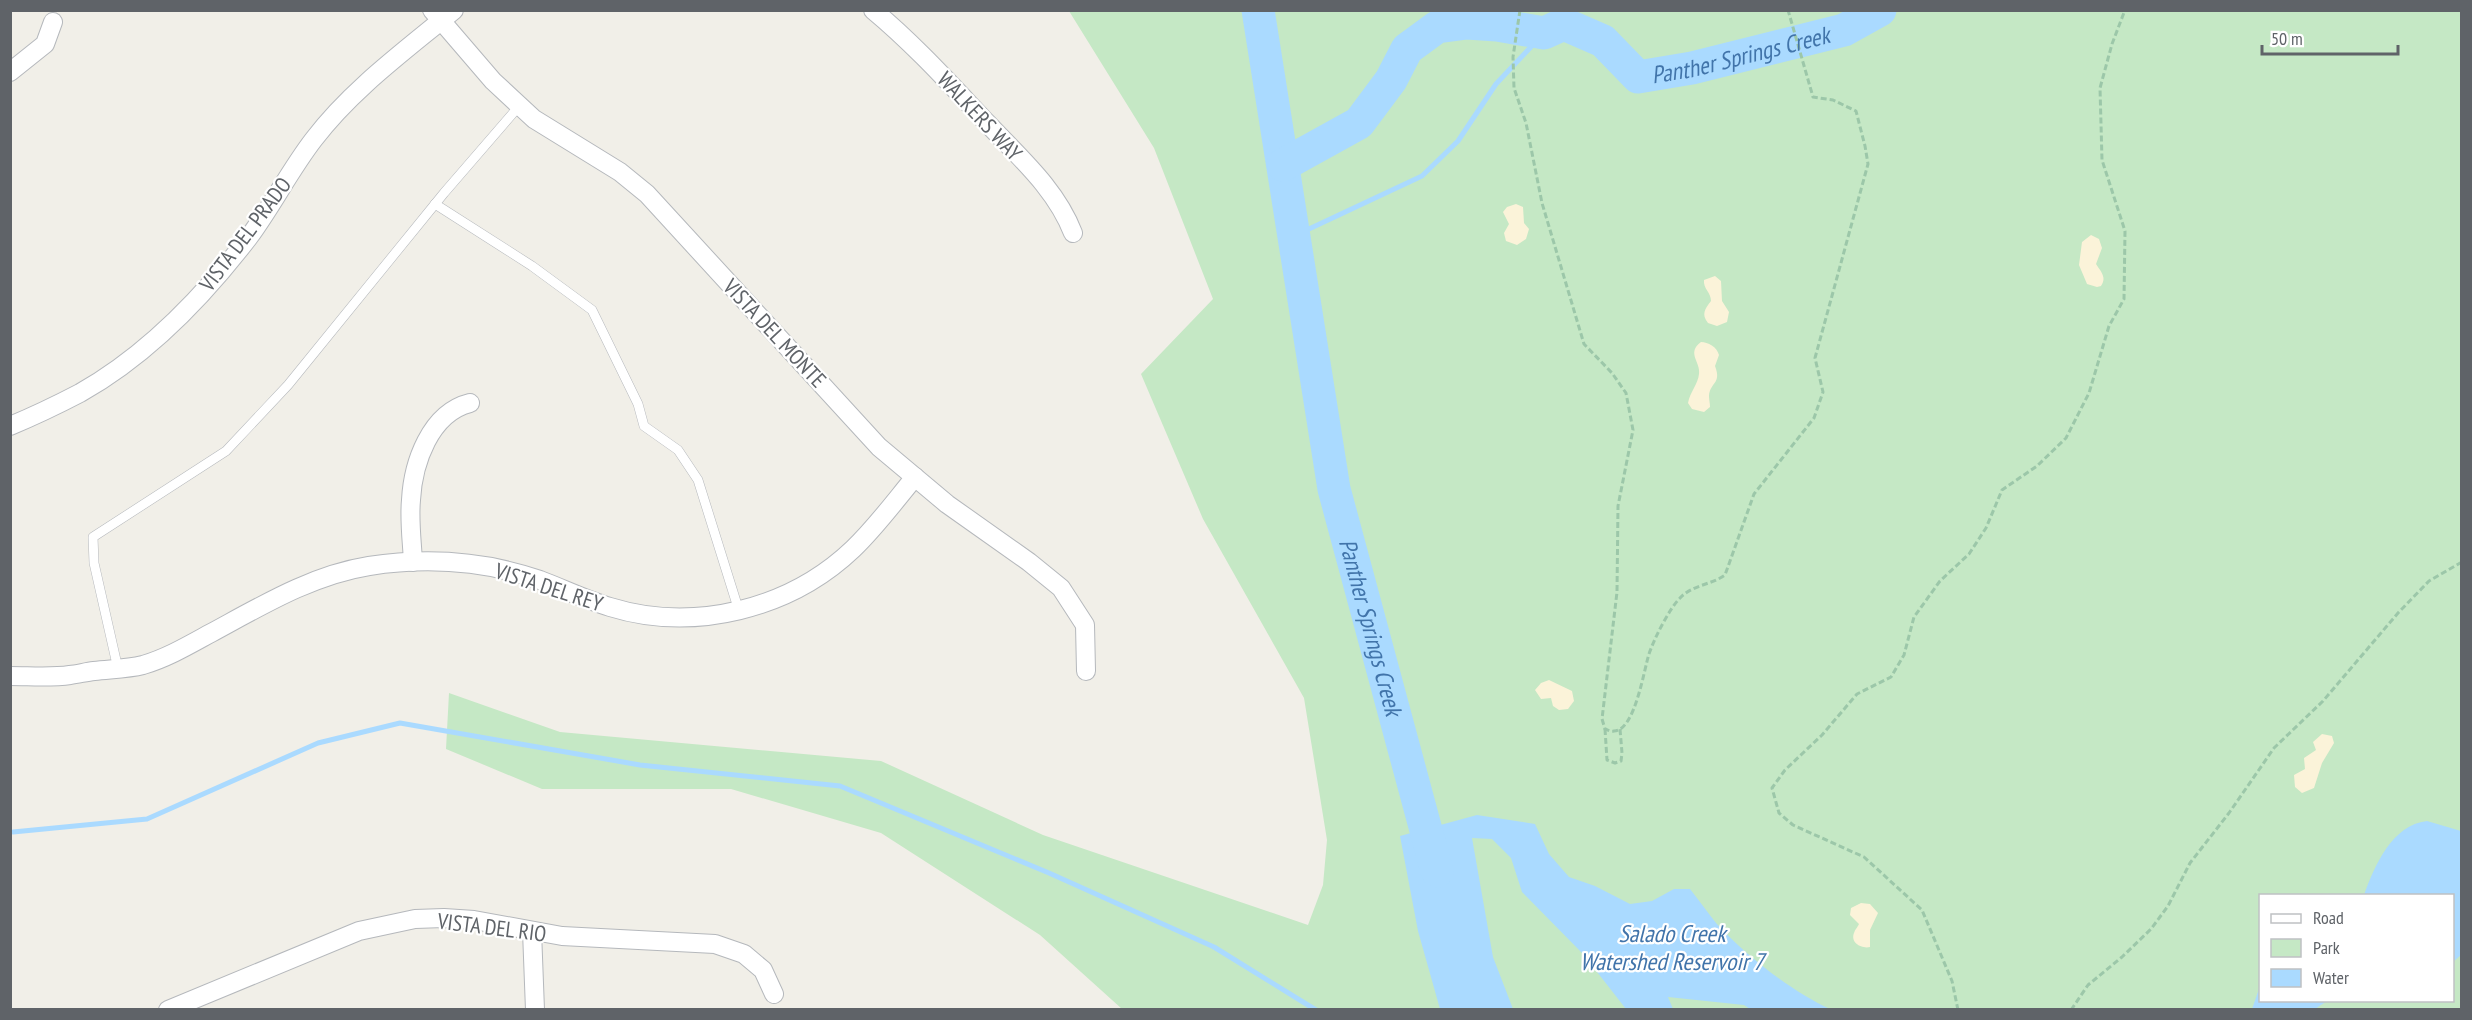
<svg xmlns="http://www.w3.org/2000/svg" width="2472" height="1020" font-family="'PT Sans Narrow',sans-serif">
<rect width="100%" height="100%" fill="#f1efe8"/>
<!-- green -->
<path fill="#c5e8c5" fill-rule="evenodd" d="M1069 11H2461V1009H1122L1040 935 881 833 731 789H542L446 749 449 693 560 732 881 761 1043 835 1308 925 1323 885 1327 840 1304 698 1203 519 1141 374 1213 299 1154 148ZM2260 896H2452V1000H2260Z"/>
<!-- sand -->
<g fill="#fbf3d9">
<polygon points="1516,204 1523,207 1524,223 1529,229 1526,239 1517,245 1506,241 1504,233 1509,224 1503,212 1507,207"/>
<path d="M2091 235 2099 239 2102 248 2096 264C2101 272 2107 277 2101 286L2097 287 2087 284 2079 265 2082 242Z"/>
<path d="M1715 276 1721 281 1722 301 1729 312 1727 322 1717 326 1708 323C1701 314 1705 309 1711 301 1711 292 1703 289 1704 280Z"/>
<path d="M1701 342C1708 342 1717 347 1719 355L1715 366C1722 384 1710 382 1709 396 1709 400 1710 403 1710 407L1704 412 1692 409 1688 403C1690 392 1698 384 1699 374 1701 362 1686 353 1701 342Z"/>
<polygon points="1549,680 1572,691 1574,701 1568,709 1559,710 1553,706 1551,698 1541,699 1535,690 1541,683"/>
<polygon points="2322,734 2332,736 2334,743 2322,763 2314,788 2302,793 2295,787 2294,775 2305,769 2304,758 2316,750 2313,742"/>
<path d="M1861 903 1870 904 1878 913 1870 930V947C1862 949 1850 943 1854 933 1855 929 1858 927 1859 924L1850 915 1851 908Z"/>
</g>
<!-- water -->
<g fill="#aadaff">
<path d="M1477 815 1535 824 1549 854 1569 877 1595 886 1630 904 1652 901 1674 889H1690C1699 900 1707 912 1716 923 1745 955 1791 991 1830 1009H1750L1744 1005 1668 997 1673 1009H1626L1583 954 1522 892 1511 858 1492 839 1472 838 1493 957 1513 1009H1440L1418 931 1400 836Z"/>
<path d="M2427 821 2461 831V955L2453 962 2452 896 2364 895C2375 865 2392 825 2427 821Z"/>
<polygon points="2260,986 2260,1000 2327,1001 2315,1009 2252,1009"/>
</g>
<g fill="none" stroke-linecap="round" stroke-linejoin="round">
<!-- stream -->
<g stroke="#aadaff" stroke-width="5">
<polyline points="1294,236 1422,176 1458,141 1496,84 1544,33"/>
<polyline points="13,832 147,819 318,743 400,723 640,765 840,786 1049,873 1214,947 1316,1010"/>
</g>
<!-- river -->
<g stroke="#aadaff" stroke-width="33">
<path id="s1" d="M1258 10 1334 489 1437 871"/>
<path id="s2" d="M1283 165 1359 123 1391 80 1407 49 1437 27 1467 23 1497 25 1544 33 1564 24 1603 41 1638 77 1692 68 1844 30 1880 10"/>
</g>
<defs>
<g id="service">
<polyline points="435,204 532,266 592,310 638,404 644,426 678,450 698,480 739,611"/>
<polyline points="118,669 94,563 93,537 226,451 288,385 444,193 520,105"/>
</g>
<g id="minor">
<polyline points="432,10 493,81 534,119 620,172 647,194 879,447 947,504 1029,562 1061,588 1085,625 1086,671"/>
<path d="M873 10C915 45 951 85 988 124 1020 158 1056 189 1073 233"/>
<polyline points="10,72 45,44 53,22"/>
<path d="M10 426C34 416 57 405 80 393 146 356 203 297 249 237 272 206 290 170 314 139 352 89 406 50 454 10"/>
<path d="M413 562C412 541 409 520 411 500 413 463 430 413 470 403"/>
<path d="M10 676C30 676 51 678 70 675 78 674 86 672 94 671 111 669 127 669 143 665 167 658 189 645 211 633 261 606 312 575 369 566 427 557 485 561 540 580 564 589 586 600 610 607 694 633 790 609 853 549 876 527 895 501 915 477"/>
<polyline points="532,931 535,1010"/>
<polyline points="168,1010 359,931 415,919 444,918 474,920 562,936 715,944 744,954 763,970 774,994"/>
</g>
</defs>
<!-- service casing -->
<use href="#service" stroke="#b5b8bc" stroke-width="10"/>
<!-- minor casing -->
<use href="#minor" stroke="#b5b8bc" stroke-width="20"/>
<!-- path -->
<g stroke="#9cc7a9" stroke-width="3" stroke-dasharray="6 3" stroke-linecap="butt">
<path d="M1520 10 1513 57 1514 88 1526 123 1542 203 1584 344 1612 373 1626 393 1633 430 1618 506 1617 592 1602 719 1605 729C1608 730 1611 732 1614 731 1635 731 1644 669 1649 654 1654 639 1669 609 1680 598 1692 585 1711 585 1725 575L1754 494 1814 418 1823 392 1815 358 1868 164 1865 146 1856 111 1833 100 1813 97 1788 10"/>
<polyline points="1605,729 1607,760 1615,763 1621,761 1622,753 1620,729"/>
<polyline points="1958,1010 1952,981 1922,910 1864,857 1793,825 1779,813 1772,788 1785,770 1822,735 1857,694 1891,677 1904,655 1914,617 1940,581 1969,554 1986,528 2002,490 2037,466 2066,438 2089,393 2109,326 2124,299 2125,231 2102,160 2100,88 2112,44 2125,10"/>
<polyline points="2071,1010 2088,985 2122,957 2151,929 2168,906 2190,863 2229,813 2274,748 2323,701 2398,613 2429,581 2462,562"/>
</g>
<!-- service -->
<use href="#service" stroke="#fff" stroke-width="9"/>
<!-- minor -->
<use href="#minor" stroke="#fff" stroke-width="18"/>
</g>
<g text-anchor="middle" dominant-baseline="central" stroke-width="4.5" stroke-linejoin="round" paint-order="stroke">
<!-- street labels -->
<g font-size="22" fill="#5f6368" stroke="#fff">
<text transform="translate(980 116) rotate(47)">WALKERS WAY</text>
<text transform="translate(245 234) rotate(-53)">VISTA DEL PRADO</text>
<text transform="translate(775 333) rotate(47)">VISTA DEL MONTE</text>
<text transform="translate(549 587) rotate(18)">VISTA DEL REY</text>
<text transform="translate(492 927) rotate(7)">VISTA DEL RIO</text>
</g>
<!-- water labels -->
<g font-size="24" font-style="italic" fill="#4174aa" stroke="#fff">
<text stroke="none"><textPath href="#s2" startOffset="540">Panther Springs Creek</textPath></text>
<text stroke="none"><textPath href="#s1" startOffset="628">Panther Springs Creek</textPath></text>
<text x="1672" y="933">Salado Creek<tspan x="1672" dy="28">Watershed Reservoir 7</tspan></text>
</g>
</g>
<!-- border -->
<rect width="2472" height="1020" fill="none" stroke="#5f6368" stroke-width="24"/>
<!-- legend -->
<rect x="2259" y="894" width="195" height="108" fill="#ffffff" stroke="#bfc1c3" stroke-width="1.5"/>
<rect x="2271" y="914" width="30" height="9" fill="#ffffff" stroke="#bfc1c3" stroke-width="1.5"/>
<text x="2313" y="924" font-size="18" fill="#5f6368">Road</text>
<rect x="2271" y="939" width="30" height="18" fill="#c5e8c5" stroke="#bfc1c3" stroke-width="1.5"/>
<text x="2313" y="954" font-size="18" fill="#5f6368">Park</text>
<rect x="2271" y="969" width="30" height="18" fill="#aadaff" stroke="#bfc1c3" stroke-width="1.5"/>
<text x="2313" y="984" font-size="18" fill="#5f6368">Water</text>
<!-- scale -->
<path d="M2262 45v9h136v-9" fill="none" stroke="#5f6368" stroke-width="3"/>
<text x="2271" y="45" font-size="18" fill="#5f6368" stroke="#ffffff" stroke-width="4.5" paint-order="stroke">50 m</text>
</svg>
